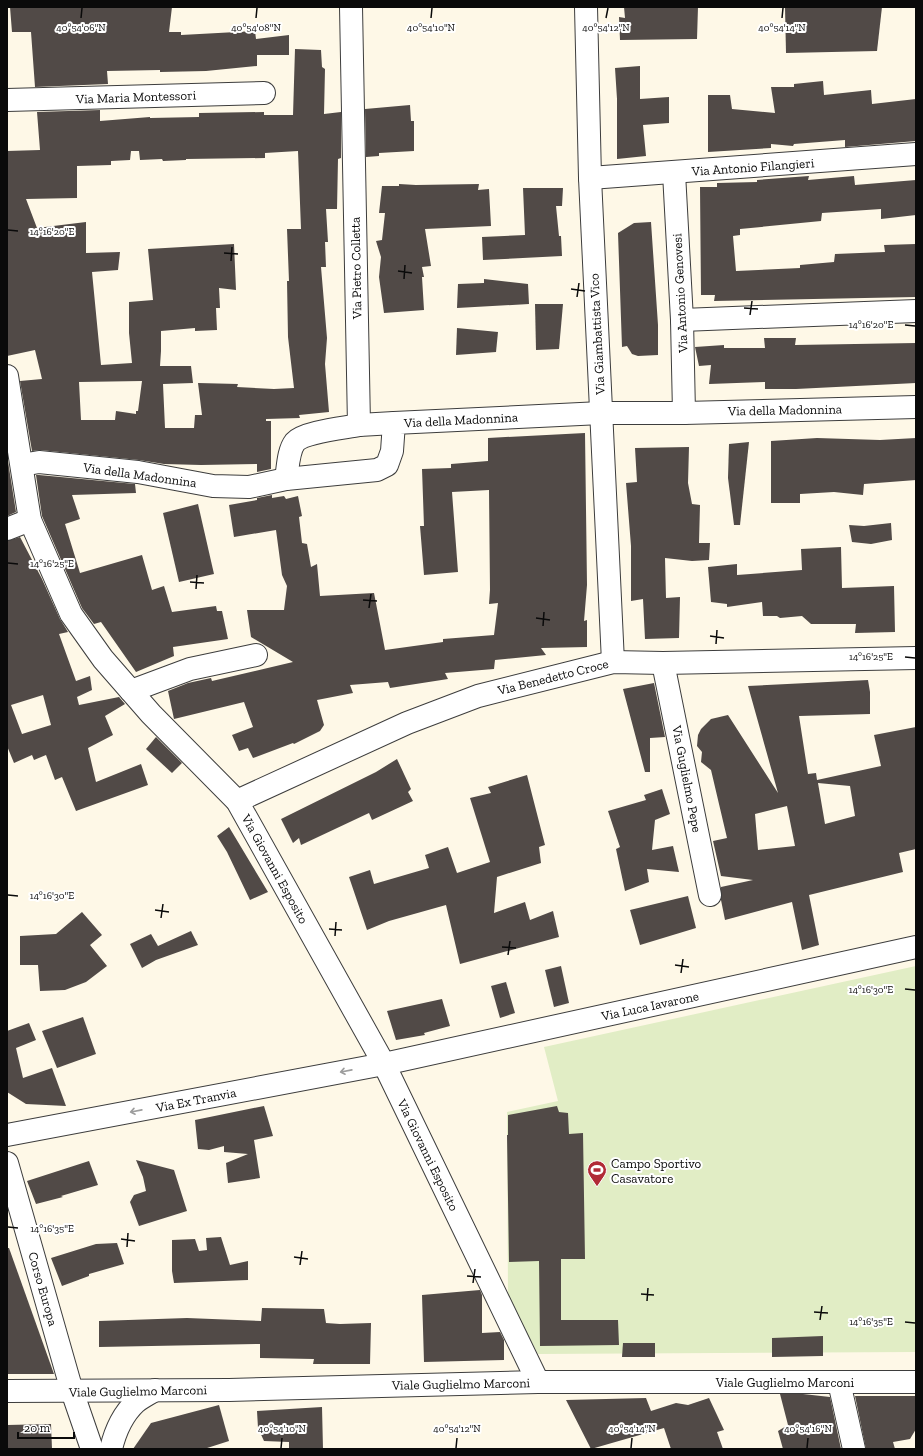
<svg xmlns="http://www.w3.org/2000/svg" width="923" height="1456" font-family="'Zilla Slab',serif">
<rect width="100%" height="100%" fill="#fef8e7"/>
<!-- pitch -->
<polygon fill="#e1edc5" points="916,966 916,1352 538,1354 508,1297 507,1112 558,1101 544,1047"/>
<!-- building -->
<g fill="#514a47" fill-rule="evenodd">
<polygon points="10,7 172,7 169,32 181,32 181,35 255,31 256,39 289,35 289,55 257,55 257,66 206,71 160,72 160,70 107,71 108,84 35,87 31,32 12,32"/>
<polygon points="624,7 698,7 697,39 620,40 619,17 625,18"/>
<polygon points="785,7 882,7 877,51 786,53"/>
<path d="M295 49 321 50 322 67 325 69 324 114 341 112V158L338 159 337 209H326L328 242H325L326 267H321L327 338 325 364 329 412 299 415 300 418 266 419V421H271V469L257 472V464L201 465 164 464 139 460 40 450 32 451 20 381 42 379 35 350 7 356V151L40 150 37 112 100 110V121L150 117V118L199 117V113L264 112V115H293ZM131 151H139L140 160 162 159 163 161 186 160V159L265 158V153L298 151 301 229H287L289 281H287L288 337 294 388 274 389 237 387 238 384 198 383 202 415H195L194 428H165L163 384 193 383 191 366H160L161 351V331L195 328V331L217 330 216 308H220L219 288 236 290 234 244 148 249 153 300 129 302V333L132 363 101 365 92 272 118 270 120 252 86 253V222L37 228 26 199 77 198V166L111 165V161L130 160ZM142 381 138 411H136V414L116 411 115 420H81L79 382Z"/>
<polygon points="640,66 640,99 669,97 669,123 643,125 646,156 617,159 617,99 615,68"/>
<polygon points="823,81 824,95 871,90 872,104 916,99 916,141 845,147 845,140 794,144 793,146 771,144 771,148 708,152 708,95 730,95 732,109 775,113 771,87 794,87 794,84"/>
<polygon points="410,105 411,121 414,121 414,151 379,153 379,156 366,157 365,109"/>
<polygon points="809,176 808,180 854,176 855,185 916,180 916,215 881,219 881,209 822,213 821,221 740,229 740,235 733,236 736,271 800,268 800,265 834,262 835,254 885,252 884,245 916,244 916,297 714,301 715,295 701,295 700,187 717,187 717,183 757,182 757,180"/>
<polygon points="399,184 416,185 479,184 478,190 489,189 491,226 425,229 431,266 422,267 424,277 422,277 424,310 384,313 379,277 381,257 376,241 382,240 385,213 379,213 382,186 399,186"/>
<polygon points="523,188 563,188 562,206 556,206 559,236 561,236 562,256 483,260 482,237 525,235"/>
<polygon points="651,222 658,325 658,355 638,356 632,354 627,346 622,347 618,233 634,223"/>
<polygon points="484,279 528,284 529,304 457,308 458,284 484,283"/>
<polygon points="535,304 563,304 559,349 536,350"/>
<polygon points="457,328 498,332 496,352 456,355"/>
<polygon points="764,338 796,338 795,345 916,343 916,383 796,389 765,389 765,382 709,384 711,365 699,366 695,347 724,345 724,348 765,348"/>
<polygon points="585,433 587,585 584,621 587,620 587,647 541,648 546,655 495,660 494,669 445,673 448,679 390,688 388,682 350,685 353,693 317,700 324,725 320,731 294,744 293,743 253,758 248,748 239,751 232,735 253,727 244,702 174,719 168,691 188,683 211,678 212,681 293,662 251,637 247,610 284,610 287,586 282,575 276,530 234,537 229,505 257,500 257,498 272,495 272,498 284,496 286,499 298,496 302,516 299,517 302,543 307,544 311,567 317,564 320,596 374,593 385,650 443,642 443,639 494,635 498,603 489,604 490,590 489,490 452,492 458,572 424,575 420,526 424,526 422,469 451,468 451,464 488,461 488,438"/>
<polygon points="817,438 880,440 916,438 916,480 864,484 863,495 834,492 800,494 800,503 771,503 771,441"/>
<polygon points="749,442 740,525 734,525 728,478 729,444"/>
<polygon points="689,447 688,483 692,504 700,505 699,543 710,543 709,560 692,561 665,558 666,598 680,597 679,638 645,639 643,599 631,601 631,546 626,483 637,482 635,448"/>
<polygon points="7,455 16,512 7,516"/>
<polygon points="36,475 39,475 135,484 136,493 72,495 80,519 65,524 80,573 142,555 152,590 164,586 172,612 216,606 217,611 222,611 228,639 173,647 174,656 136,672 101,622 94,624 82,608 42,516"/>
<polygon points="198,504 214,574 179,582 163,513"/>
<polygon points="891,523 892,540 871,544 852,542 849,525 864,526"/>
<path d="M20 537 42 579 60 619 68 632 59 634 76 681 90 676 92 690 77 697 79 705 119 697 125 704 105 716 113 735 88 748 96 782 141 764 148 785 76 811 62 777 55 780 46 755 34 760 32 755 14 763 7 746V541ZM43 695 51 725 22 734 11 705Z"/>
<polygon points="841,547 842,588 894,586 895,632 855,633 856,624 811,624 802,616 780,618 777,616 763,616 762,602 727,607 727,604 711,602 708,567 737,564 737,575 802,570 801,549"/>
<path d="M868 680 870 692V714L799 716 808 774 816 773 817 780 881 766 874 735 916 727V849L899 853 903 872 809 895 819 945 802 950 792 902 725 920 721 900V887L753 880 721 876 713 841 727 838 711 770 701 762 702 752 697 746 698 735 701 729 711 719 728 715 778 793 748 686ZM818 783 850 786 855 816 825 824ZM787 806 795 846 758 850 755 814Z"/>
<polygon points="654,683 665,737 650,738 650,772 645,772 623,689"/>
<polygon points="156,737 182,763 172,773 146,749"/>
<polygon points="397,759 411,789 408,792 413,801 372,820 369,813 301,845 299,838 293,843 281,819 376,772"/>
<polygon points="527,775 545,845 539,847 541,863 497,877 494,913 525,902 530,920 553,911 559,937 460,964 446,905 389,921 367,930 349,877 370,870 374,884 429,868 425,855 448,847 457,873 490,862 470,798 491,793 488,787"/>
<polygon points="662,789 670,814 655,820 652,850 673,846 679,872 647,869 649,882 625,891 616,849 620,847 608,811 646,800 644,795"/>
<polygon points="229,827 268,892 250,900 227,852 217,836"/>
<polygon points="688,896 696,928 640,945 630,910"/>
<polygon points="82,912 102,935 90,945 107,966 86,982 65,990 40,991 38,965 20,965 20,936 56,934"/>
<polygon points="191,931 198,945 156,960 142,968 130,944 151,934 158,946"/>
<polygon points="561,966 569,1003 554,1007 545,970"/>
<polygon points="506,982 515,1013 500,1018 491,986"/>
<polygon points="442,999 450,1026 424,1033 425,1035 396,1040 387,1011"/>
<polygon points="83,1017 96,1054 57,1068 42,1031"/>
<polygon points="29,1023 36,1040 16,1048 23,1078 52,1068 66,1106 26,1104 7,1092 7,1031"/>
<polygon points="264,1106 273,1136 254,1140 260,1178 228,1183 226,1163 248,1154 224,1152 224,1146 209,1150 198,1149 195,1120"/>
<polygon points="557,1106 559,1112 568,1113 569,1134 583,1133 585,1259 561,1259 561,1320 618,1320 619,1345 540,1346 539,1261 509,1262 507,1135 508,1135 508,1115"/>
<polygon points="136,1160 174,1170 187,1211 139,1226 130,1202 134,1195 146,1191 143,1177"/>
<polygon points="89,1161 98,1185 61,1196 63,1197 36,1204 27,1181"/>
<polygon points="221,1237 230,1265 248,1261 248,1280 174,1283 172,1271 172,1240 195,1239 199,1251 207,1250 206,1238"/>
<polygon points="117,1243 124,1264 89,1274 89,1276 62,1286 51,1258 96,1244"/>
<polygon points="7,1248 9,1248 54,1374 7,1374"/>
<polygon points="480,1290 482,1295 482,1333 500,1332 504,1340 504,1360 424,1362 422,1295"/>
<polygon points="262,1308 324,1309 326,1323 340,1324 371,1323 370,1364 313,1364 314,1359 260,1358 260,1344 99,1347 99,1321 187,1318 261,1321"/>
<polygon points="823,1336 823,1356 772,1357 772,1338"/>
<polygon points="623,1343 655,1343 655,1357 622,1357"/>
<polygon points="780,1394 803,1394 830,1397 841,1449 783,1449 778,1431 788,1425"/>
<polygon points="855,1396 916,1396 916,1429 910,1439 893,1442 895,1449 866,1449"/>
<polygon points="646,1398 651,1411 676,1403 688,1405 709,1398 724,1430 717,1432 723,1449 671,1449 664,1428 591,1449 566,1400"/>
<polygon points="219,1405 229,1441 204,1449 133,1449 151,1423"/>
<polygon points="322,1407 323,1449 289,1449 289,1442 264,1441 258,1428 257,1411"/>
<polygon points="51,1424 52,1449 7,1449 7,1425"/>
</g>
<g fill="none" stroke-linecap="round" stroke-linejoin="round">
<defs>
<g id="minor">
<polyline points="586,7 590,178 613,662"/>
<polyline points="7,100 264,93"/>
<polyline points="674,173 682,320 684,413"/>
<polyline points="590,178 916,154"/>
<polyline points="682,320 916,311"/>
<polyline points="7,376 30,520 71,614 103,659 151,714 237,801 384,1064 538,1382"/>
<polyline points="359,425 394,423"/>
<polyline points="22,465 39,462 138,472 213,486 249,487 286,479 377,470 387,465 392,451 394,423 601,413 684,413 916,407"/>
<path d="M286 479C288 468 288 451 295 442 304 432 344 428 359 425L351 7"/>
<polyline points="7,529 30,520"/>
<polyline points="663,663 710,895"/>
<polyline points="131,691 190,669 256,655"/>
<polyline points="237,801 407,723 478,696 613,662 663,663 916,658"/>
<polyline points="7,1135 384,1064 916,947"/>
<polyline points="7,1163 72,1391 92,1449"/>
<polyline points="839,1382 854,1449"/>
<polyline points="7,1391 229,1390 538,1382 916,1382"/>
<path d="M111 1449C115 1432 123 1414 136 1402 142 1397 149 1394 155 1390"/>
</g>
</defs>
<!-- minor casing -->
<use href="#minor" stroke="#3d3d3d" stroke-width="24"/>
<!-- minor -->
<use href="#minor" stroke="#fff" stroke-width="22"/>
</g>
<!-- one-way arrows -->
<defs><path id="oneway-shaft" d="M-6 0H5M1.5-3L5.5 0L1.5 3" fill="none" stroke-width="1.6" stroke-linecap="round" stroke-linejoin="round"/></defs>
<g stroke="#9d9d9d">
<use href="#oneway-shaft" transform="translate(346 1071) rotate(169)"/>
<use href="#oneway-shaft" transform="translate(136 1111) rotate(169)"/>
</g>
<!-- ticks -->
<path fill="none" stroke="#0a0a0a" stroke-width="1.5" d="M81 18 82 8M256 18 257 8M431 18 432 8M606 18 608 8M782 18 783 8M8 230 18 231M224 253 238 254M231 261 232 247M398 271 412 273M404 279 405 265M571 289 585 291M577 297 579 283M744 308 758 309M750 315 752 301M905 325 915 326M8 563 18 564M190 582 204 583M196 589 197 575M363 600 377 601M369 608 371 594M536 618 550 620M543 626 544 612M710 636 724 638M716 644 717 630M905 657 915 658M8 895 18 896M155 910 169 912M161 918 163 904M329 929 342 930M335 936 336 922M502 947 516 948M508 955 510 941M675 965 689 967M681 973 683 959M905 989 915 990M8 1227 18 1228M121 1239 135 1241M127 1247 128 1233M294 1257 308 1259M300 1265 302 1251M467 1276 481 1277M473 1283 475 1269M641 1294 654 1295M647 1301 648 1288M814 1312 828 1313M820 1320 822 1306M905 1322 915 1323M281 1448 282 1438M456 1448 457 1438M631 1448 632 1438M807 1448 808 1438"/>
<!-- icons -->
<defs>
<symbol id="stadium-pin" viewBox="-11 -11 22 30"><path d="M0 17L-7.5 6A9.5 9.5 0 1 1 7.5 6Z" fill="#b12a36" stroke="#fff"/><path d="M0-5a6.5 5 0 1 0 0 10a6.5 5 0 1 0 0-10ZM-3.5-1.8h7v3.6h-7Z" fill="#fff"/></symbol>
</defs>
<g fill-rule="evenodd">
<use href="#stadium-pin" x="586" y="1159" width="22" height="30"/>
</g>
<g text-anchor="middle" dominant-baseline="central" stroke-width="4" stroke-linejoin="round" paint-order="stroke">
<!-- street labels -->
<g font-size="13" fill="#0a0a0a" stroke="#fff">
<text transform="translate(136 97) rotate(-2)">Via Maria Montessori</text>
<text transform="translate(753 167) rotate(-4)">Via Antonio Filangieri</text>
<text transform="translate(356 268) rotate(-91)">Via Pietro Colletta</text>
<text transform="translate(680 293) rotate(-93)">Via Antonio Genovesi</text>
<text transform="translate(597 334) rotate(-93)">Via Giambattista Vico</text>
<text transform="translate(785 410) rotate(-1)">Via della Madonnina</text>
<text transform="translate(461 420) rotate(-3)">Via della Madonnina</text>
<text transform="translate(140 475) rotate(8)">Via della Madonnina</text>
<text transform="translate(553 677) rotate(-14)">Via Benedetto Croce</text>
<text transform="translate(687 779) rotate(79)">Via Guglielmo Pepe</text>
<text transform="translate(275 869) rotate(61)">Via Giovanni Esposito</text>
<text transform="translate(650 1006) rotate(-12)">Via Luca Iavarone</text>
<text transform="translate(196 1100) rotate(-11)">Via Ex Tranvia</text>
<text transform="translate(428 1155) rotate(64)">Via Giovanni Esposito</text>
<text transform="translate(43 1289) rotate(74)">Corso Europa</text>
<text x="785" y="1382">Viale Guglielmo Marconi</text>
<text transform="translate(461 1384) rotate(-1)">Viale Guglielmo Marconi</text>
<text transform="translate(138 1391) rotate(-1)">Viale Guglielmo Marconi</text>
</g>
<!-- poi labels -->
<g font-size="13" fill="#0a0a0a" stroke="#fff" text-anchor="start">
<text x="611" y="1163">Campo Sportivo<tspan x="611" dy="15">Casavatore</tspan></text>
</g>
</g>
<g font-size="10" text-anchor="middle" fill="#0a0a0a" stroke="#fff" stroke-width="4" stroke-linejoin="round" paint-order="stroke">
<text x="81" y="31">40°54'06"N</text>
<text x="256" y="31">40°54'08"N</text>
<text x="431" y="31">40°54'10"N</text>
<text x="606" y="31">40°54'12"N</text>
<text x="782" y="31">40°54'14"N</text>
<text x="52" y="235">14°16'20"E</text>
<text x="871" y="328">14°16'20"E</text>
<text x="52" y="567">14°16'25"E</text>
<text x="871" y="660">14°16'25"E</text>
<text x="52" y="899">14°16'30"E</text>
<text x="871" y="993">14°16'30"E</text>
<text x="52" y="1232">14°16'35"E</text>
<text x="871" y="1325">14°16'35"E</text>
<text x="282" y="1432">40°54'10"N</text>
<text x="457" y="1432">40°54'12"N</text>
<text x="632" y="1432">40°54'14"N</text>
<text x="808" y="1432">40°54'16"N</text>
</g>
<!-- border -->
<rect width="923" height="1456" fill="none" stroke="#0a0a0a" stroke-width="16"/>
<!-- scale -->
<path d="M18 1432v6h56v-6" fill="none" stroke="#0a0a0a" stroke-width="2"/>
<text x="24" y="1432" font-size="12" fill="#0a0a0a" stroke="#ffffff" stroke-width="3" paint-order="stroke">20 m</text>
</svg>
